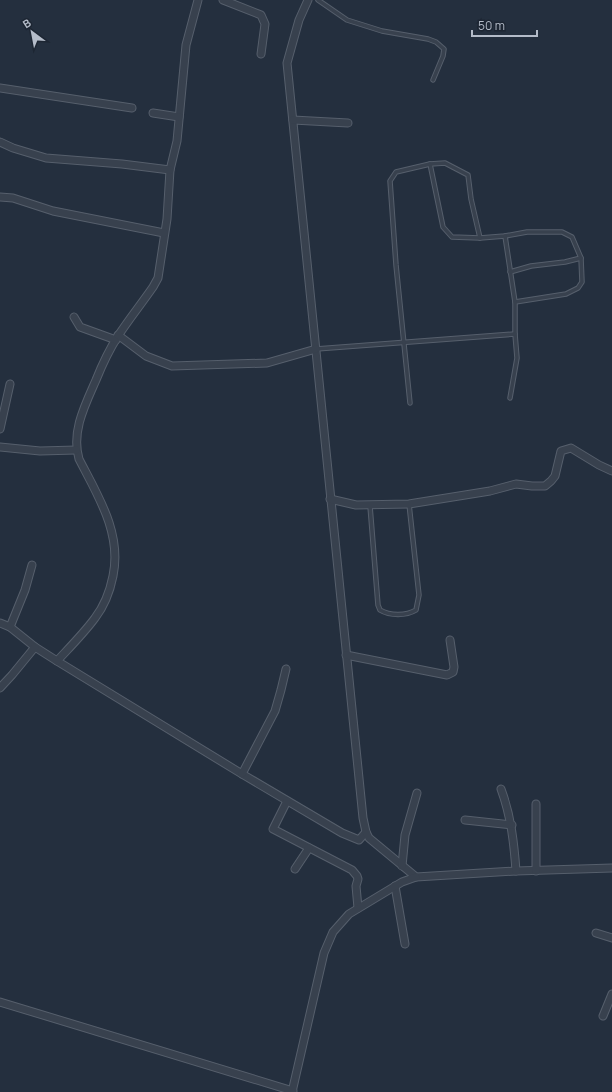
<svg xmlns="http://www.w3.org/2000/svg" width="612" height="1092" font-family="Manrope,sans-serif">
<rect width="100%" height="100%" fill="#242f3e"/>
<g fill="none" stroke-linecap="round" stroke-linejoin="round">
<defs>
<g id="lane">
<polyline points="318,0 347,20 382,31 428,39 436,42 444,49 443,56 433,80"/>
<polyline points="430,164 443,227 452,237 480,238 505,236 527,232 562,232 572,237 581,258 582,282 578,288 566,294 515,302"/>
<polyline points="505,236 515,302 515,334 517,358 510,398"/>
<polyline points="510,272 531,266 565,262 581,258"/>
<polyline points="316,349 515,334"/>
<polyline points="410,403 396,265 390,181 396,172 430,164 445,163 468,175 471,199 480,238"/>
<path d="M370 506 378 605 380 610C390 616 406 616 416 610L419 595 409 504"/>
</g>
<g id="street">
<path d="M198 0 186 45 177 141 170 170 167 219 158 278 153 287C142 303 129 319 118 336 109 350 102 365 96 380 85 405 71 432 79 459 98 496 122 533 113 576 110 591 105 605 95 618 84 633 70 647 57 661L242 774 342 833 359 840 366 832"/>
<polyline points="223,0 261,15 265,24 261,54"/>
<polyline points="308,0 299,20 287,63 363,818 366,832 369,838 416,877 516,871 612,868"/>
<polyline points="0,88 132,108"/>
<polyline points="153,113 179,117"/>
<polyline points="293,120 348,123"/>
<polyline points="0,142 13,148 46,158 122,164 170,170"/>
<polyline points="0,197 13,198 53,211 164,233"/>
<polyline points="74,317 80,327 116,340"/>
<polyline points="118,335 146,356 172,366 267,363 316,349"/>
<polyline points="0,429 10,384"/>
<polyline points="0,447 40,451 76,450"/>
<polyline points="330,499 356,505 409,504 490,491 516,484 532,486 545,486 551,481 555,476 561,451 571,448 599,465 612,471"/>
<polyline points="0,623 10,627 35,647 57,661"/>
<polyline points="10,627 25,590 32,565"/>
<polyline points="346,655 447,675 453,672 454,667 450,640"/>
<polyline points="0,688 12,675 35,647"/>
<polyline points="242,774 275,711 281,690 286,669"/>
<path d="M501 789C511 816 514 843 516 871"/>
<polyline points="287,801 273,829 352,870 357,876 358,879 356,886 358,908"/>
<polyline points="536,804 536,871"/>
<polyline points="465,820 512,825"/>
<polyline points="402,866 405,835 417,793"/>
<polyline points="295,869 309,848"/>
<polyline points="395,886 405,944"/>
<polyline points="596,933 612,938"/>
<polyline points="0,1002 293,1091"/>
<polyline points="603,1016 612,994"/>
<polyline points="292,1092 324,953 333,932 349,914 402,882 416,877"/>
</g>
</defs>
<!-- lane casing -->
<use href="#lane" stroke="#565f6c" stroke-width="5.5"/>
<!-- street casing -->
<use href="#street" stroke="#565f6c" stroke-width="9"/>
<!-- lane -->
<use href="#lane" stroke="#38414e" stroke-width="3.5"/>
<!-- street -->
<use href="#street" stroke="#38414e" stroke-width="7"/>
</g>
<!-- north arrow -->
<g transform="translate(32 32) rotate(328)" stroke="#1d2633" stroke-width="3" paint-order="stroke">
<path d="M0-3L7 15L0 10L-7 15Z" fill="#b4bcc9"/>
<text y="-6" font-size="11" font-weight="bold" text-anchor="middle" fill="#b4bcc9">B</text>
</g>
<!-- scale -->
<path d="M472 30v6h65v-6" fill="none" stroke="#b4bcc9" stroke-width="2"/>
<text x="478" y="30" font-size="12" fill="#b4bcc9" stroke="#1d2633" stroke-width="3" paint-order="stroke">50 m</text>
</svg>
